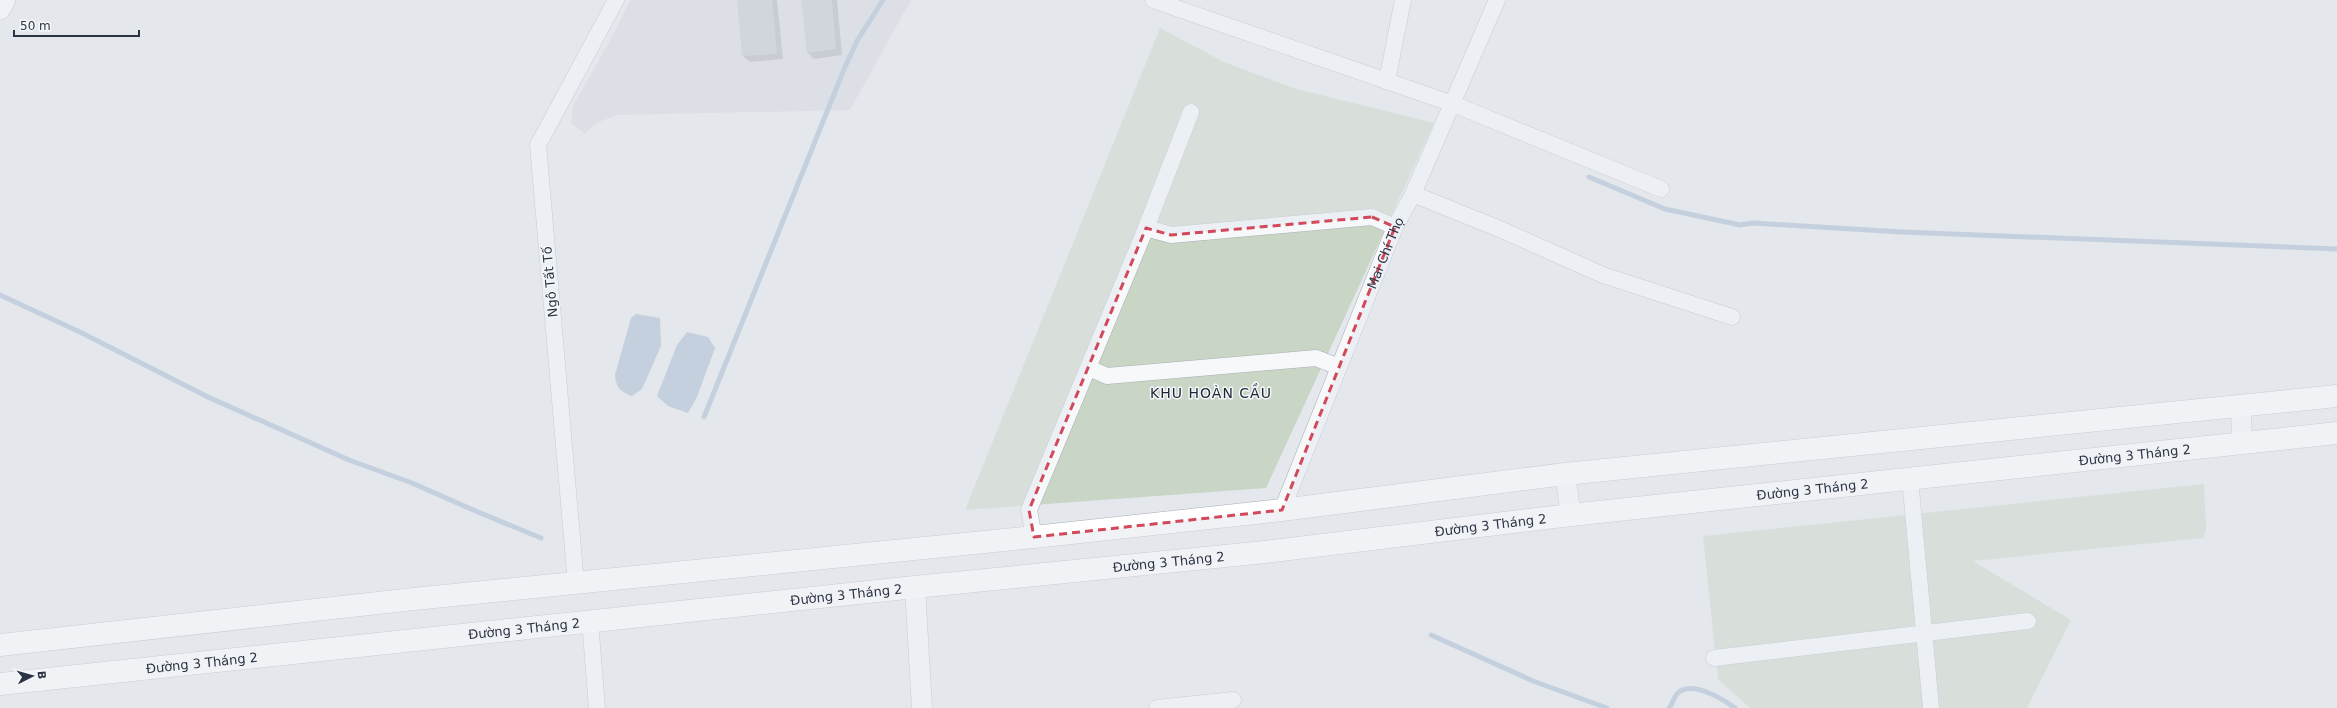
<svg xmlns="http://www.w3.org/2000/svg" width="2337" height="708" font-family="'DejaVu Sans',sans-serif">
<rect width="100%" height="100%" fill="#e4e7ec"/>
<!-- built -->
<polygon fill="#d2d6de" points="630,0 911,0 850,110 617,115 596,123 585,134 571,123 573,106 613,35"/>
<!-- green -->
<g fill="#c9d6c5">
<polygon points="1160,28 1224,62 1293,88 1434,123 1266,488 965,510"/>
<polygon points="2204,484 2206,529 2203,538 1973,561 2071,620 2027,708 1750,708 1718,679 1703,536"/>
</g>
<!-- water -->
<g fill="#9fb4cc">
<path d="M636 314 660 318 661 346 642 389 632 396C620 392 616 387 615 375L631 318Z"/>
<polygon points="687,332 708,337 715,348 697,397 688,413 668,406 657,396 677,345"/>
</g>
<!-- shadow -->
<g fill="#0003">
<polygon points="738,0 777,0 783,59 750,62 743,56"/>
<polygon points="802,0 837,0 842,55 814,59 808,53"/>
</g>
<g fill="none" stroke-linecap="round" stroke-linejoin="round">
<!-- stream -->
<g stroke="#9fb4cc" stroke-width="5">
<polyline points="1589,177 1665,209 1740,225 1753,223 1902,232 2337,249"/>
<polyline points="0,295 80,332 208,397 349,460 412,483 478,512 541,538"/>
<polyline points="704,417 845,67 857,41 883,0"/>
<polyline points="1431,635 1533,681 1607,708"/>
<path d="M1669 708C1673 704 1673 698 1677 694 1690 679 1723 699 1735 708"/>
</g>
</g>
<!-- building -->
<g fill="#bbc0ca">
<polygon points="737,0 772,0 777,54 742,56"/>
<polygon points="801,0 832,0 836,49 807,53"/>
</g>
<g fill="none" stroke-linecap="round" stroke-linejoin="round">
<defs>
<g id="minor">
<polyline points="1153,0 1453,104 1661,189"/>
<polyline points="1387,81 1403,0"/>
<polyline points="1413,194 1502,230 1603,275 1732,317"/>
<polyline points="1146,228 1171,235 1372,217 1395,227"/>
<polyline points="1089,368 1107,376 1316,358 1339,367"/>
<polyline points="1910,478 1931,708"/>
<path id="s1" d="M1282 510 1395 227 1413 194 1497 0"/>
<polyline points="1034,537 1029,510 1146,228 1191,112"/>
<polyline points="576,584 538,145 616,0"/>
<polyline points="590,621 597,708"/>
<polyline points="1714,658 2028,621"/>
<polyline points="1157,708 1233,700"/>
</g>
<g id="tertiary">
<polyline points="2241,407 2242,443"/>
<polyline points="1565,474 1571,515"/>
<polyline points="915,587 922,708"/>
</g>
<g id="secondary">
<polyline points="0,8 4,0"/>
<polyline points="0,645 414,599 1034,537 1282,510 1565,474 2337,396"/>
<path id="s2" d="M0 684 915 587 1265 552 1571 515 2337 433"/>
</g>
</defs>
<!-- minor casing -->
<use href="#minor" stroke="#a9aeb7" stroke-width="17"/>
<!-- tertiary casing -->
<use href="#tertiary" stroke="#a9aeb7" stroke-width="21"/>
<!-- secondary casing -->
<use href="#secondary" stroke="#a9aeb7" stroke-width="23"/>
<!-- minor -->
<use href="#minor" stroke="#f7f8fa" stroke-width="16"/>
<!-- tertiary -->
<use href="#tertiary" stroke="#f7f8fa" stroke-width="20"/>
<!-- secondary -->
<use href="#secondary" stroke="#fff" stroke-width="22"/>
</g>
<!-- marked area -->
<path d="M0 0H2337V708H0ZM1372 217 1395 227 1282 510 1034 537 1029 510 1146 228 1171 235Z" fill="#e4e7ec" fill-opacity=".55" fill-rule="evenodd"/>
<path fill="none" stroke="#d1495b" stroke-width="3" stroke-dasharray="8 5" stroke-linejoin="round" d="M1372 217 1395 227 1282 510 1034 537 1029 510 1146 228 1171 235Z"/>
<g text-anchor="middle" dominant-baseline="central" stroke-width="3" stroke-linejoin="round" paint-order="stroke">
<!-- street labels -->
<g font-size="13" fill="#2b3445" stroke="#f4f6f9">
<text stroke="none"><textPath href="#s1" startOffset="277">Mai Chí Thọ</textPath></text>
<text transform="translate(550 282) rotate(-95)">Ngô Tất Tố</text>
<text stroke="none"><textPath href="#s2" startOffset="2147">Đường 3 Tháng 2</textPath></text>
<text stroke="none"><textPath href="#s2" startOffset="1823">Đường 3 Tháng 2</textPath></text>
<text stroke="none"><textPath href="#s2" startOffset="1499">Đường 3 Tháng 2</textPath></text>
<text stroke="none"><textPath href="#s2" startOffset="1175">Đường 3 Tháng 2</textPath></text>
<text stroke="none"><textPath href="#s2" startOffset="851">Đường 3 Tháng 2</textPath></text>
<text stroke="none"><textPath href="#s2" startOffset="527">Đường 3 Tháng 2</textPath></text>
<text stroke="none"><textPath href="#s2" startOffset="203">Đường 3 Tháng 2</textPath></text>
</g>
<!-- neighbourhood labels -->
<g font-size="14" letter-spacing="1" fill="#1d2536" stroke="#f4f6f9">
<text x="1211" y="393">KHU HOÀN CẦU</text>
</g>
</g>
<!-- north arrow -->
<g transform="translate(32 676) rotate(84)" stroke="#f4f6f9" stroke-width="3" paint-order="stroke">
<path d="M0-3L7 15L0 10L-7 15Z" fill="#2b3445"/>
<text y="-6" font-size="11" font-weight="bold" text-anchor="middle" fill="#2b3445">B</text>
</g>
<!-- scale -->
<path d="M14 30v6h125v-6" fill="none" stroke="#2b3445" stroke-width="2"/>
<text x="20" y="30" font-size="12" fill="#2b3445" stroke="#f4f6f9" stroke-width="3" paint-order="stroke">50 m</text>
</svg>
